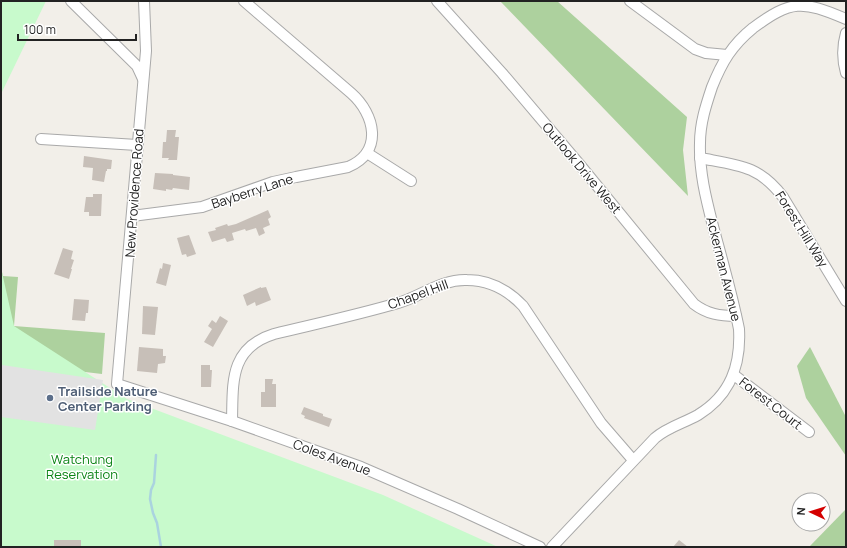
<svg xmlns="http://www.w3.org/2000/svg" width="847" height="548" font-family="Manrope,sans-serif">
<rect width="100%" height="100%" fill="#f2efe9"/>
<!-- forest -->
<g fill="#add19e">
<polygon points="500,1 557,1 687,117 683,150 688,196"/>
<polygon points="1,268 3,276 18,277 14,326 105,333 102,374 1,362"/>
<polygon points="810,347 846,417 846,456 806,398 797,366"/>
<polygon points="846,509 846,547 809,547"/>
</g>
<!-- park -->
<g fill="#c8facc">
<polygon points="1,1 46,1 1,94"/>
<polygon points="1,268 14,326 127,399 383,495 498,547 1,547"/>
</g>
<!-- parking -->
<polygon fill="#e2e2e2" points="2,365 103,380 95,430 1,417"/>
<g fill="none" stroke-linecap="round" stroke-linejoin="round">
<!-- stream -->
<polyline stroke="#aad3df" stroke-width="2.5" points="156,455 154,483 151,490 150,499 153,513 157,523 161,547"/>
</g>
<!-- building -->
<g fill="#c7bfb8">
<polygon points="167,130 176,130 175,137 179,137 177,160 168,160 169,158 162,158 163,142 166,142"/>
<polygon points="84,156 112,160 111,169 107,169 107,171 106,171 104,182 92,180 93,168 83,167"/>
<polygon points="155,173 173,174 173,175 190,177 189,190 173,188 172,190 166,189 166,191 153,189"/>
<polygon points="93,194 102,194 101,216 89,216 89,212 84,212 86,197 93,197"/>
<polygon points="268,210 271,217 268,219 270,225 263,228 265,233 259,236 256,228 246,231 245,229 232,233 234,240 227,242 225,238 212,242 208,232 216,230 215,228 227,224 228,226 236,224"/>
<polygon points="189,235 196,254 187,257 186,254 182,255 177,238"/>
<polygon points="63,248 73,251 71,259 74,260 71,269 72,269 69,279 54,274"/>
<polygon points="163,263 171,265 166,286 156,283 160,268 162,269"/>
<polygon points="261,287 261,288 266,287 271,300 256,306 255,302 247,306 243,295"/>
<polygon points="74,299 89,300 88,313 86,313 85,321 72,320"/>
<polygon points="143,306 158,307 155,335 142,334"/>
<polygon points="220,316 228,321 213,347 204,342 212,329 208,326 212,320 216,323"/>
<polygon points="139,347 163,349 163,356 166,356 165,363 158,364 157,373 137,371"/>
<polygon points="201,365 210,365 210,370 212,370 211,387 201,387"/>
<polygon points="265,379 273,379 272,384 276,384 276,407 261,407 261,392 265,392"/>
<polygon points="304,407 323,414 323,416 332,419 329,427 304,418 305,416 301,414"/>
<rect x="54" y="540" width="27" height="7"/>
<polygon points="679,540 688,547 673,547"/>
</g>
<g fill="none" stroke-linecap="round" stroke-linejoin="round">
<defs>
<g id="minor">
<polyline points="71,1 137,66 143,79"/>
<polyline points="144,1 146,51 117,384 232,421 361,467 458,509 540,547"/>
<path d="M437 1 502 73 580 165 694 304C707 314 720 316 736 316"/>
<polyline points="630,1 695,49 706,53 727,55"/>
<path d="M846 33C842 47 842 59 846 73"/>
<polyline points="41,139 137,145"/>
<polyline points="367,153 411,181"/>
<path d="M700 158C737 165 759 165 783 197L846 301"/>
<path d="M132 216 202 207 273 182 296 177 348 167C384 152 375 114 351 93L244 1"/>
<polyline points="734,375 809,432"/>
<path d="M232 421C233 383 229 348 274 334 315 324 357 315 398 303 422 296 441 279 467 280 489 280 508 290 523 306L601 423 633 460"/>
<path d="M552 547 655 438C668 427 684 423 698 415 731 395 741 365 739 329 732 294 722 260 713 226 706 199 699 171 700 143 700 123 706 105 712 87 722 62 732 45 753 28 791 0 802 0 846 19"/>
</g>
</defs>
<!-- minor casing -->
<use href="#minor" stroke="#a9a9a9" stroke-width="12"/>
<!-- minor -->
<use href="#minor" stroke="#fff" stroke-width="10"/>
</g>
<!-- markers -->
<circle fill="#5c6f8a" stroke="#fff" stroke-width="1.5" cx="50" cy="398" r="4"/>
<g text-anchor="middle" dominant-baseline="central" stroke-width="3" stroke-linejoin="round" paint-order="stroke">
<!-- street labels -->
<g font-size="13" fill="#222" stroke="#fff">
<text transform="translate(582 168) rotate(50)">Outlook Drive West</text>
<text transform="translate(252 191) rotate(-18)">Bayberry Lane</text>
<text transform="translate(134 193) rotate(-86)">New Providence Road</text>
<text transform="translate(802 229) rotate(58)">Forest Hill Way</text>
<text transform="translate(724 269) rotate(76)">Ackerman Avenue</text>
<text transform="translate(418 294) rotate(-20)">Chapel Hill</text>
<text transform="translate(771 403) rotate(38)">Forest Court</text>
<text transform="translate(332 457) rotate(20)">Coles Avenue</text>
</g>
<!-- service labels -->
<g font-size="13" font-weight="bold" fill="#4e5e75" stroke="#fff" text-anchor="start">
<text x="58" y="391">Trailside Nature<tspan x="58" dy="15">Center Parking</tspan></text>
</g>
<!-- park labels -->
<g font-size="13" fill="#0c8416" stroke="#fff">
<text x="82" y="459">Watchung<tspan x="82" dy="15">Reservation</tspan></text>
</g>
</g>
<!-- border -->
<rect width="847" height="548" fill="none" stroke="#222222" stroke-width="4"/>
<!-- north arrow -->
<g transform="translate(811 512) rotate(274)"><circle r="19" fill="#ffffff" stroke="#a7a7a7"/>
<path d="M0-3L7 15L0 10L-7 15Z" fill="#d40000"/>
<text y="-6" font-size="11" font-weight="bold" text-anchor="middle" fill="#222222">N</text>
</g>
<!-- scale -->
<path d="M18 34v6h118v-6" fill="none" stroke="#222222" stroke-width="2"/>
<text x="24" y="34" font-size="12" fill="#222222" stroke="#ffffff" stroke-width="3" paint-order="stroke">100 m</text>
</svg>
